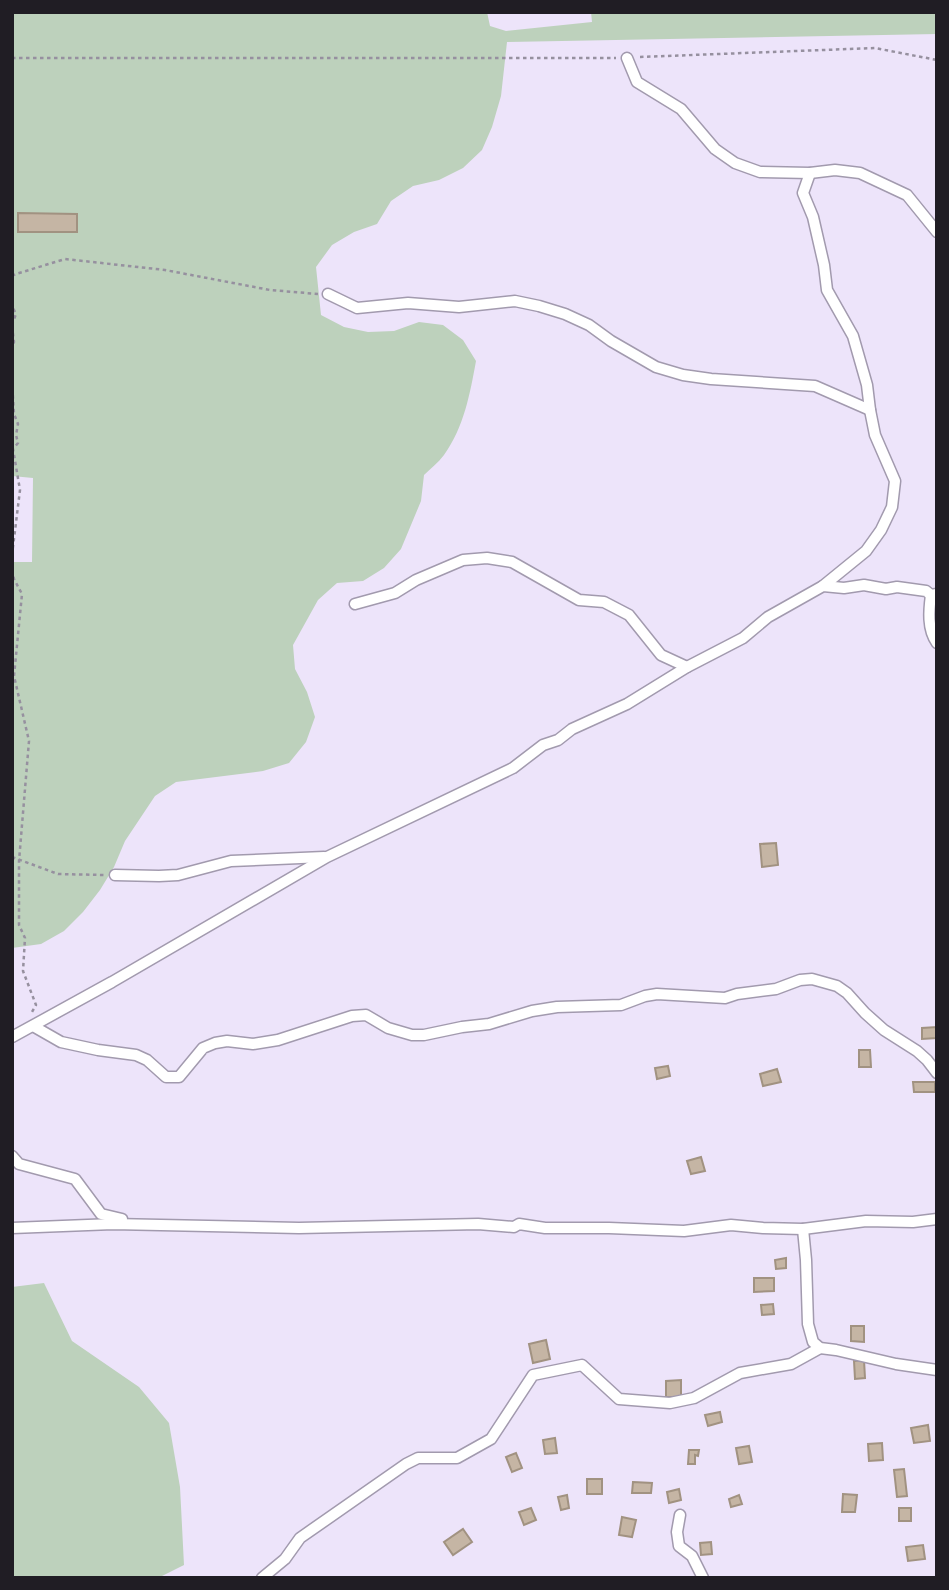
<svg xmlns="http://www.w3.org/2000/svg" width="949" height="1590" font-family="'Noto Sans',sans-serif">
<rect width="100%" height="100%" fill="#ede4fa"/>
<!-- green -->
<g fill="#bdd1bc">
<path d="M12 12H487L490 26 506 31 592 22 591 12H937V34L507 42 501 96 492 127 482 150 463 168 439 180 413 186 391 201 377 224 354 232 332 245 316 267 321 315 344 327 368 332 394 331 419 322 443 325 463 340 476 361C470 394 464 427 444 455 438 463 430 469 424 475L421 501 401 549 384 568 363 581 337 583 318 600 293 645 295 669 307 692 315 717 306 742 289 763 263 771 176 782 155 796 125 841 114 867 100 890 83 912 64 931 41 944 12 948V562H32L33 478 12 476Z"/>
<polygon points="44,1283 72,1341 139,1387 169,1423 180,1487 184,1565 158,1578 12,1578 12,1287"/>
</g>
<!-- building -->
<g fill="#c5b5a4" stroke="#a19281" stroke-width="2">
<polygon points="18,213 77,214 77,232 18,232"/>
<polygon points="776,843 778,865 762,867 760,844"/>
<polygon points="937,1027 937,1038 922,1039 922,1028"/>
<polygon points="859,1050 870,1050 871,1067 859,1067"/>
<polygon points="668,1066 670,1076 657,1079 655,1068"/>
<polygon points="777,1069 781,1082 763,1086 760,1074"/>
<polygon points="913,1082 935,1082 935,1092 914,1092"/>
<polygon points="701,1157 705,1171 691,1174 687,1161"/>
<polygon points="786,1258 786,1268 776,1269 775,1260"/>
<polygon points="754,1278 774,1278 774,1291 754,1292"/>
<polygon points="773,1304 774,1314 762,1315 761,1305"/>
<polygon points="851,1326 864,1326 864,1342 851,1341"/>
<polygon points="546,1340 550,1359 533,1363 529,1344"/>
<polygon points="864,1360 865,1378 855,1379 854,1361"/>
<polygon points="681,1380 681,1397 666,1397 666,1381"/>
<polygon points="720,1412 722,1422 708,1426 705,1415"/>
<polygon points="928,1425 930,1441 914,1443 911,1428"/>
<polygon points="555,1438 557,1453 545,1454 543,1440"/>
<polygon points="882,1443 883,1460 869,1461 868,1444"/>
<polygon points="749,1446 752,1462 739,1464 736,1448"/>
<polygon points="689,1450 699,1450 698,1456 695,1455 695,1464 688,1464"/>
<polygon points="516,1453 522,1468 512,1472 506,1457"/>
<polygon points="904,1469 907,1496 897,1497 894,1470"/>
<rect x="587" y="1479" width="15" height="15"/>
<polygon points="633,1482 652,1483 651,1493 632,1493"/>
<polygon points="679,1489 681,1500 669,1503 667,1492"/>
<polygon points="843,1494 857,1495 855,1512 842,1512"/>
<polygon points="567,1495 569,1508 561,1510 558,1497"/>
<polygon points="739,1495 742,1504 731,1507 729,1499"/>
<polygon points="531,1508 536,1520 524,1525 519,1512"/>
<rect x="899" y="1508" width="12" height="13"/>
<polygon points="622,1517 636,1520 632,1537 619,1535"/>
<polygon points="463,1529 472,1542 453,1555 444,1542"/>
<polygon points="711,1542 712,1554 701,1555 700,1543"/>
<polygon points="923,1545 925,1559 908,1561 906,1547"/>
</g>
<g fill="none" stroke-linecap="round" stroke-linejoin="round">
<defs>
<g id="minor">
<polyline points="627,58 637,82 681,109 715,149 735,163 760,172 810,173 835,170 860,173 907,195 937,232"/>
<polyline points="810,173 803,193 813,217 824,265 827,290 853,336 867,385 870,410 875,435 895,481 892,507 881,530 866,551 823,586"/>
<polyline points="328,294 357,308 408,303 459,307 515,301 539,306 565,314 589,325 611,341 656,367 683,375 711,379 815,386 870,410"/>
<path d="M931 595C929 610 927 629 937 643"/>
<polyline points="355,604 395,593 416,580 463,560 487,558 512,562 579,600 604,602 629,615 661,655 687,667"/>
<polyline points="115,875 159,876 178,875 231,861 324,857"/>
<polyline points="33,1026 61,1042 98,1050 136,1055 147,1060 166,1077 179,1077 203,1048 215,1043 227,1041 253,1044 278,1040 352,1016 366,1015 388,1028 412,1035 424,1035 462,1027 489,1024 532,1011 557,1007 621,1005 645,996 657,994 725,998 737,994 776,989 800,980 812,979 837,986 847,993 865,1013 884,1030 917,1051 927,1060 937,1073"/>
<polyline points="12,1037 112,982 327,857 513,768 543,745 558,740 572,729 627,704 687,667 743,638 768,617 823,586 844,588 864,585 886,589 897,587 926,591 931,595 937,594"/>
<polyline points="12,1156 19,1164 75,1179 101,1214 122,1219"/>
<polyline points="12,1228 113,1224 299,1228 478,1224 514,1227 519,1224 545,1228 609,1228 684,1231 731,1225 763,1228 803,1229 866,1221 913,1222 937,1219"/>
<polyline points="803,1229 806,1260 808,1324 813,1342 820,1348 836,1350 896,1364 937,1370"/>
<polyline points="680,1515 677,1532 679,1546 692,1556 703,1578"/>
<polyline points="262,1578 285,1559 300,1538 406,1464 418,1458 457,1458 491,1439 533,1375 582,1365 619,1399 670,1403 694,1398 740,1373 791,1364 820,1348"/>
</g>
</defs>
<!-- minor casing -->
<use href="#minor" stroke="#a29aae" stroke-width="13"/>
<!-- path -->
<g stroke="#96909f" stroke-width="2.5" stroke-dasharray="3.5 3.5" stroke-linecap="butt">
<polyline points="640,57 875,48 937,60"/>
<polyline points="12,58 616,58"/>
<polyline points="12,276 16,274 65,259 165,270 270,290 318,294"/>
<polyline points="12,295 13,308 16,314 12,324"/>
<polyline points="12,326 14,342 12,349"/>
<polyline points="12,381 14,414 18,424 16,435 18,443 13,449 20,490 12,555"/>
<polyline points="12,570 14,579 22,594 14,676 29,741 19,861 19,925 25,938 23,971 36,1005 32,1012"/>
<polyline points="12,857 58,874 104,875"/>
</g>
<!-- minor -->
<use href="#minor" stroke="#fff" stroke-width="10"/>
</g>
<!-- border -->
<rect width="949" height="1590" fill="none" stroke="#201d24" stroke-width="28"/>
</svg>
